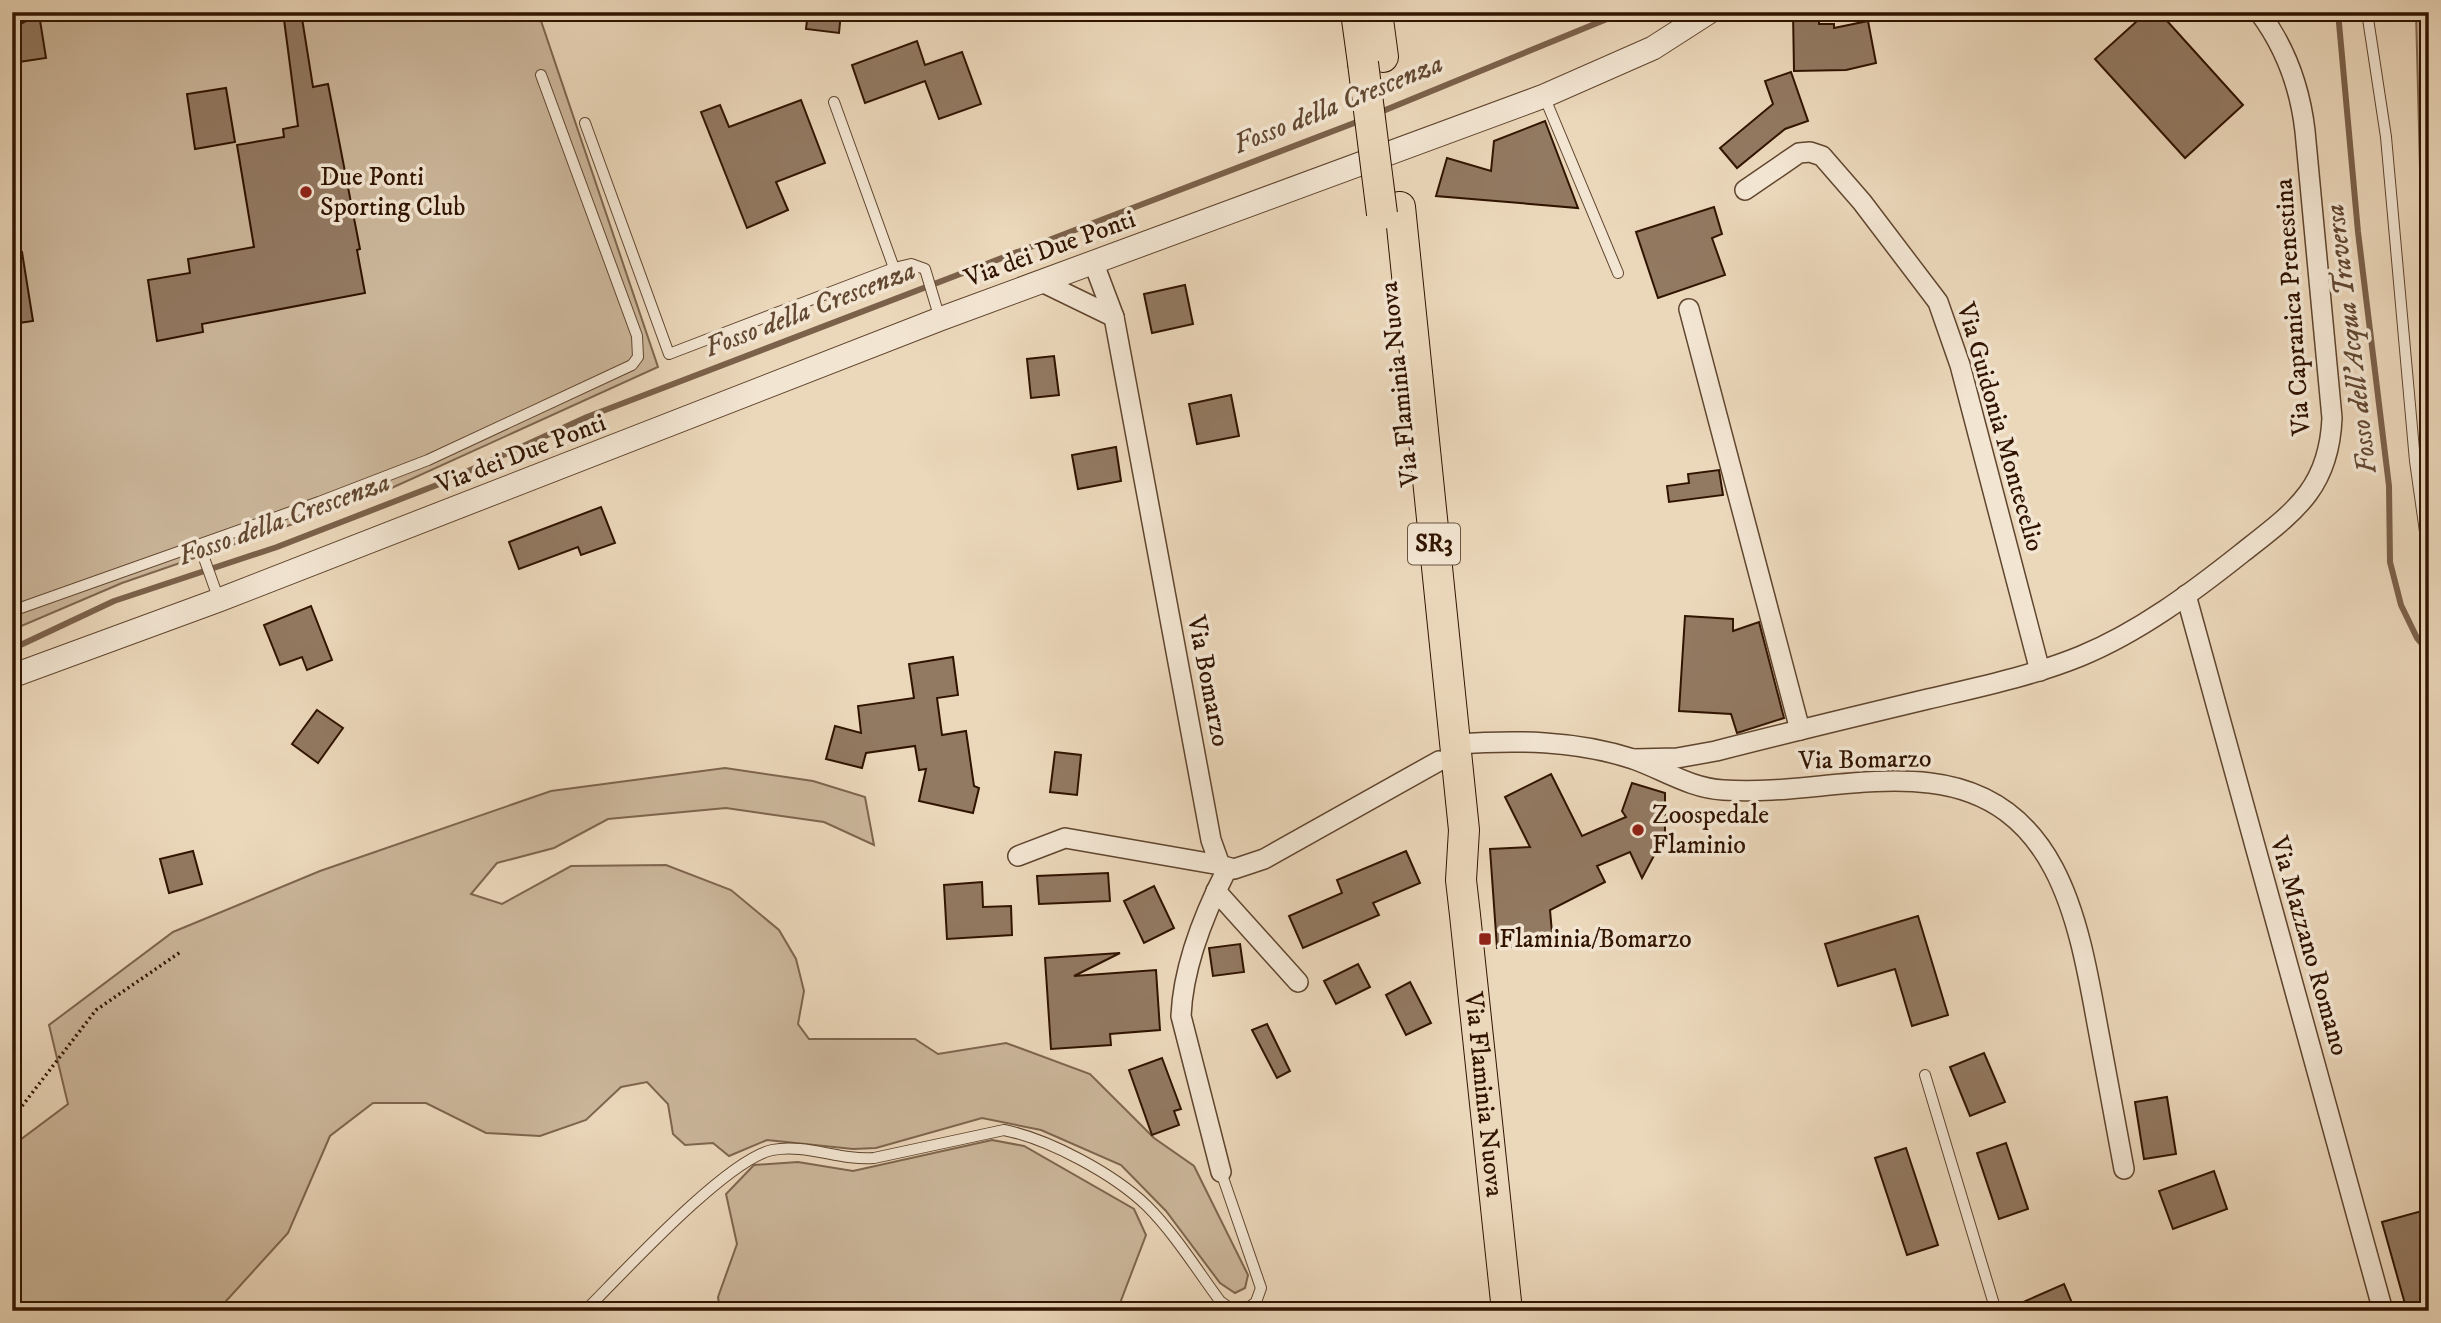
<svg xmlns="http://www.w3.org/2000/svg" width="2441" height="1323" font-family="'IM FELL DW Pica',serif">
<rect width="100%" height="100%" fill="#ebd7ba"/>
<filter id="stains"><feTurbulence type="fractalNoise" baseFrequency=".00286" numOctaves="4"/><feColorMatrix values="0 0 0 0 .2 0 0 0 0 .09 0 0 0 0 .02 0 0 0 .5 -.17"/></filter>
<radialGradient id="worn" r=".72"><stop offset=".6" stop-color="#630" stop-opacity="0"/><stop offset="1" stop-color="#630" stop-opacity=".3"/></radialGradient>
<!-- green -->
<g fill="#cbb69a" stroke="#7e654d" stroke-width="2">
<polygon points="20,12 538,12 658,367 374,496 122,583 12,630 12,17"/>
<polygon points="2416,12 2429,12 2429,246 2422,246"/>
<polygon points="725,768 813,781 865,797 874,845 824,822 726,808 608,819 554,848 497,863 471,894 502,904 571,866 666,865 731,890 779,930 796,959 804,991 798,1024 809,1039 915,1039 938,1054 1006,1043 1090,1074 1154,1138 1194,1166 1248,1275 1245,1288 1235,1293 1220,1283 1166,1211 1121,1165 1041,1130 982,1118 876,1148 853,1149 767,1140 729,1156 713,1143 685,1145 673,1134 668,1104 647,1082 621,1087 586,1120 540,1136 486,1133 426,1103 373,1103 330,1136 288,1233 217,1311 12,1311 12,1146 68,1104 49,1025 173,932 320,871 551,791"/>
<polygon points="992,1140 1024,1146 1134,1209 1146,1235 1117,1311 720,1311 718,1297 737,1244 726,1194 754,1165 798,1162 853,1171"/>
</g>
<g fill="none" stroke-linecap="round" stroke-linejoin="round">
<!-- stream -->
<g stroke="#7b614a" stroke-width="6">
<polyline points="2338,12 2358,232 2389,486 2390,562 2401,605 2417,638 2429,652"/>
<polyline points="1378,113 1624,12"/>
<polyline points="12,649 114,601 277,547 442,483 587,417 1362,120"/>
</g>
</g>
<!-- building -->
<g fill="#927961" stroke="#311400" stroke-width="2">
<polygon points="283,12 301,12 313,87 328,84 360,249 357,250 365,293 202,324 203,332 157,341 148,280 190,273 188,259 254,247 237,145 284,137 283,129 298,126"/>
<polygon points="808,12 841,12 839,33 806,29"/>
<polygon points="1793,12 1819,12 1819,24 1834,24 1834,28 1868,21 1876,63 1846,70 1794,71"/>
<polygon points="2147,12 2159,12 2243,105 2185,158 2095,59"/>
<polygon points="39,14 46,58 12,63 13,28"/>
<polygon points="917,41 925,65 962,52 981,104 939,119 925,81 865,103 852,65"/>
<polygon points="1791,72 1808,121 1785,129 1737,168 1720,148 1773,104 1765,81"/>
<polygon points="226,88 235,142 195,149 187,94"/>
<polygon points="801,100 825,163 776,182 788,210 747,228 701,112 720,105 729,127"/>
<polygon points="1545,121 1578,208 1436,196 1447,158 1491,171 1494,141"/>
<polygon points="1714,207 1722,234 1712,238 1725,275 1658,298 1636,232"/>
<polygon points="22,252 33,321 12,324 12,253"/>
<polygon points="1185,285 1193,324 1152,333 1144,294"/>
<polygon points="1054,356 1059,395 1031,398 1027,359"/>
<polygon points="1231,395 1239,436 1197,444 1189,404"/>
<polygon points="1116,447 1121,481 1078,489 1072,455"/>
<polygon points="1719,470 1723,495 1669,502 1667,486 1689,483 1688,474"/>
<polygon points="601,507 615,543 581,555 578,547 519,569 509,542"/>
<polygon points="311,606 332,660 307,670 302,657 280,665 264,625"/>
<polygon points="1685,616 1733,619 1733,631 1759,622 1784,718 1737,733 1731,714 1679,711"/>
<polygon points="953,657 958,695 937,698 942,735 966,731 974,786 979,788 973,813 919,801 926,769 919,770 915,746 866,753 862,768 826,759 835,726 861,733 858,706 914,698 909,664"/>
<polygon points="317,710 343,728 318,763 292,744"/>
<polygon points="1055,752 1081,755 1077,795 1050,792"/>
<polygon points="1551,774 1582,836 1626,817 1622,811 1632,783 1665,793 1665,835 1642,878 1630,852 1597,866 1605,882 1550,910 1553,944 1497,948 1490,849 1530,847 1505,797"/>
<polygon points="193,851 202,884 169,893 160,859"/>
<polygon points="1406,851 1420,883 1373,903 1379,915 1303,948 1289,916 1342,893 1337,880"/>
<polygon points="1108,873 1110,901 1039,904 1037,876"/>
<polygon points="982,882 983,907 1011,906 1012,935 947,939 944,885"/>
<polygon points="1154,886 1174,928 1144,943 1124,901"/>
<polygon points="1918,916 1948,1015 1912,1026 1895,969 1838,986 1825,944"/>
<polygon points="1240,944 1244,972 1213,976 1209,948"/>
<polygon points="1120,953 1074,976 1156,970 1160,1030 1110,1034 1111,1045 1051,1049 1045,958"/>
<polygon points="1358,964 1370,987 1336,1004 1324,981"/>
<polygon points="1410,982 1431,1023 1406,1035 1386,995"/>
<polygon points="1267,1024 1290,1071 1277,1078 1252,1030"/>
<polygon points="1984,1053 2005,1102 1970,1116 1950,1067"/>
<polygon points="1162,1058 1181,1109 1174,1111 1179,1125 1152,1135 1129,1070"/>
<polygon points="2167,1097 2176,1154 2144,1159 2135,1102"/>
<polygon points="2006,1143 2028,1209 1999,1219 1977,1153"/>
<polygon points="1906,1148 1938,1245 1907,1255 1875,1158"/>
<polygon points="2214,1171 2227,1209 2173,1229 2159,1191"/>
<polygon points="2429,1209 2429,1311 2407,1311 2382,1222"/>
<polygon points="2064,1284 2072,1303 2055,1311 2003,1311"/>
</g>
<g fill="none" stroke-linecap="round" stroke-linejoin="round">
<defs>
<g id="service">
<polyline points="2367,12 2386,137 2415,461 2429,560"/>
<polyline points="12,18 22,12"/>
<polyline points="1544,96 1618,273"/>
<polyline points="834,102 894,268"/>
<polyline points="585,123 669,354 894,268 911,264 925,269 940,319"/>
<polyline points="199,544 219,600"/>
<polyline points="12,611 319,502 428,460 632,365 638,357 637,336 541,75"/>
<polyline points="1925,1075 1996,1311"/>
<path d="M585 1311C622 1274 726 1160 772 1150 806 1143 840 1161 874 1158L1004 1130C1049 1139 1114 1174 1147 1206 1175 1234 1197 1270 1220 1301L1231 1309 1244 1311 1256 1302 1261 1288 1221 1172"/>
</g>
<g id="minor">
<polyline points="1745,190 1799,153 1810,152 1822,156 1862,202 1938,302 1960,365 2040,671"/>
<polyline points="1094,264 1114,317 1211,840 1220,865 1234,869 1264,859 1439,761"/>
<polyline points="1044,283 1114,317"/>
<polyline points="1689,309 1800,730"/>
<polyline points="2186,595 2383,1311"/>
<path d="M1455 744C1515 740 1575 740 1633 759 1664 770 1690 788 1723 790 1792 795 1861 775 1930 783 2057 798 2078 918 2097 1023 2106 1071 2115 1120 2124 1169"/>
<path d="M1634 759 1677 758 1716 751C1786 733 1857 716 1928 699 1979 687 2032 676 2081 656 2139 632 2193 592 2242 553 2294 512 2329 489 2332 418L2305 131C2300 87 2286 48 2259 12"/>
<polyline points="1018,856 1065,838 1220,865"/>
<polyline points="1216,891 1298,982"/>
<path d="M1221 1172 1181 1016C1183 967 1205 912 1227 869"/>
</g>
<polyline id="tertiary" points="12,676 219,600 940,319 1544,96 1653,48 1709,12"/>
<g id="primary">
<polyline points="1356,12 1363,63"/>
<polyline points="1377,12 1383,57"/>
<path id="s1" d="M1400 207 1464 830 1461 880 1465 915 1507 1311"/>
</g>
</defs>
<!-- service casing -->
<use href="#service" stroke="#60452e" stroke-width="12"/>
<!-- minor casing -->
<use href="#minor" stroke="#60452e" stroke-width="22"/>
<!-- tertiary casing -->
<use href="#tertiary" stroke="#60452e" stroke-width="25"/>
<!-- primary casing -->
<use href="#primary" stroke="#311400" stroke-width="32"/>
<!-- path -->
<polyline stroke="#311400" stroke-width="3.5" stroke-dasharray="2 3.5" stroke-linecap="butt" points="12,1119 96,1010 182,951"/>
<!-- service -->
<use href="#service" stroke="#f2e5d2" stroke-width="10"/>
<!-- minor -->
<use href="#minor" stroke="#f2e5d2" stroke-width="19"/>
<!-- tertiary -->
<use href="#tertiary" stroke="#f2e5d2" stroke-width="23"/>
<!-- primary -->
<use href="#primary" stroke="#ebd7ba" stroke-width="30"/>
<defs>
<polyline id="primary-bridge" points="1363,63 1382,214"/>
</defs>
<!-- primary-bridge casing -->
<use href="#primary-bridge" stroke="#311400" stroke-width="32" stroke-linecap="butt"/>
<!-- primary-bridge -->
<use href="#primary-bridge" stroke="#ebd7ba" stroke-width="30"/>
</g>
<!-- markers -->
<g fill="#8f2418" stroke="#f2e5d2" stroke-width="2.5">
<circle cx="306" cy="192" r="7"/>
<circle cx="1638" cy="830" r="7"/>
<rect x="1478" y="932" width="14" height="14" rx="3.5"/>
</g>
<g text-anchor="middle" dominant-baseline="central" stroke-width="7" stroke-linejoin="round" paint-order="stroke">
<!-- shield labels -->
<rect fill="#f2e5d2" stroke="#6b533f" stroke-width="2" x="1408" y="523.5" width="52" height="41" rx="5"/>
<g font-size="24" font-weight="bold" fill="#311400">
<text x="1434" y="544">SR3</text>
</g>
<!-- poi labels -->
<g font-size="26" fill="#311400" stroke="#f2e5d2" text-anchor="start">
<text x="320" y="177">Due Ponti<tspan x="320" dy="30">Sporting Club</tspan></text>
<text x="1652" y="815">Zoospedale<tspan x="1652" dy="30">Flaminio</tspan></text>
<text x="1499" y="939">Flaminia/Bomarzo</text>
</g>
<!-- street labels -->
<g font-size="26" fill="#311400" stroke="#f2e5d2">
<text transform="translate(1050 249) rotate(-20)">Via dei Due Ponti</text>
<text transform="translate(2293 307) rotate(-94)">Via Capranica Prenestina</text>
<text transform="translate(1400 384) rotate(-96)">Via Flaminia Nuova</text>
<text transform="translate(2000 427) rotate(74)">Via Guidonia Montecelio</text>
<text transform="translate(521 454) rotate(-21)">Via dei Due Ponti</text>
<text transform="translate(1208 681) rotate(79)">Via Bomarzo</text>
<text transform="translate(1865 760) rotate(-1)">Via Bomarzo</text>
<text transform="translate(2309 946) rotate(74)">Via Mazzano Romano</text>
<text stroke="none"><textPath href="#s1" startOffset="892">Via Flaminia Nuova</textPath></text>
</g>
<!-- water labels -->
<g font-size="28" font-style="italic" fill="#624831" stroke="#f2e5d2">
<text transform="translate(1338 104) rotate(-22)">Fosso della Crescenza</text>
<text transform="translate(810 309) rotate(-21)">Fosso della Crescenza</text>
<text transform="translate(2351 339) rotate(-97)">Fosso dell'Acqua Traversa</text>
<text transform="translate(284 519) rotate(-20)">Fosso della Crescenza</text>
</g>
</g>
<!-- margin -->
<rect width="2441" height="1323" fill="none" stroke="#ebd7ba" stroke-width="42"/>
<rect x="14" y="14" width="2413" height="1295" fill="none" stroke="#311400" stroke-width="3.5"/>
<rect x="21" y="21" width="2399" height="1281" fill="none" stroke="#311400" stroke-width="2"/>
<rect width="100%" height="100%" filter="url(#stains)"/>
<rect width="100%" height="100%" fill="url(#worn)"/>
</svg>
